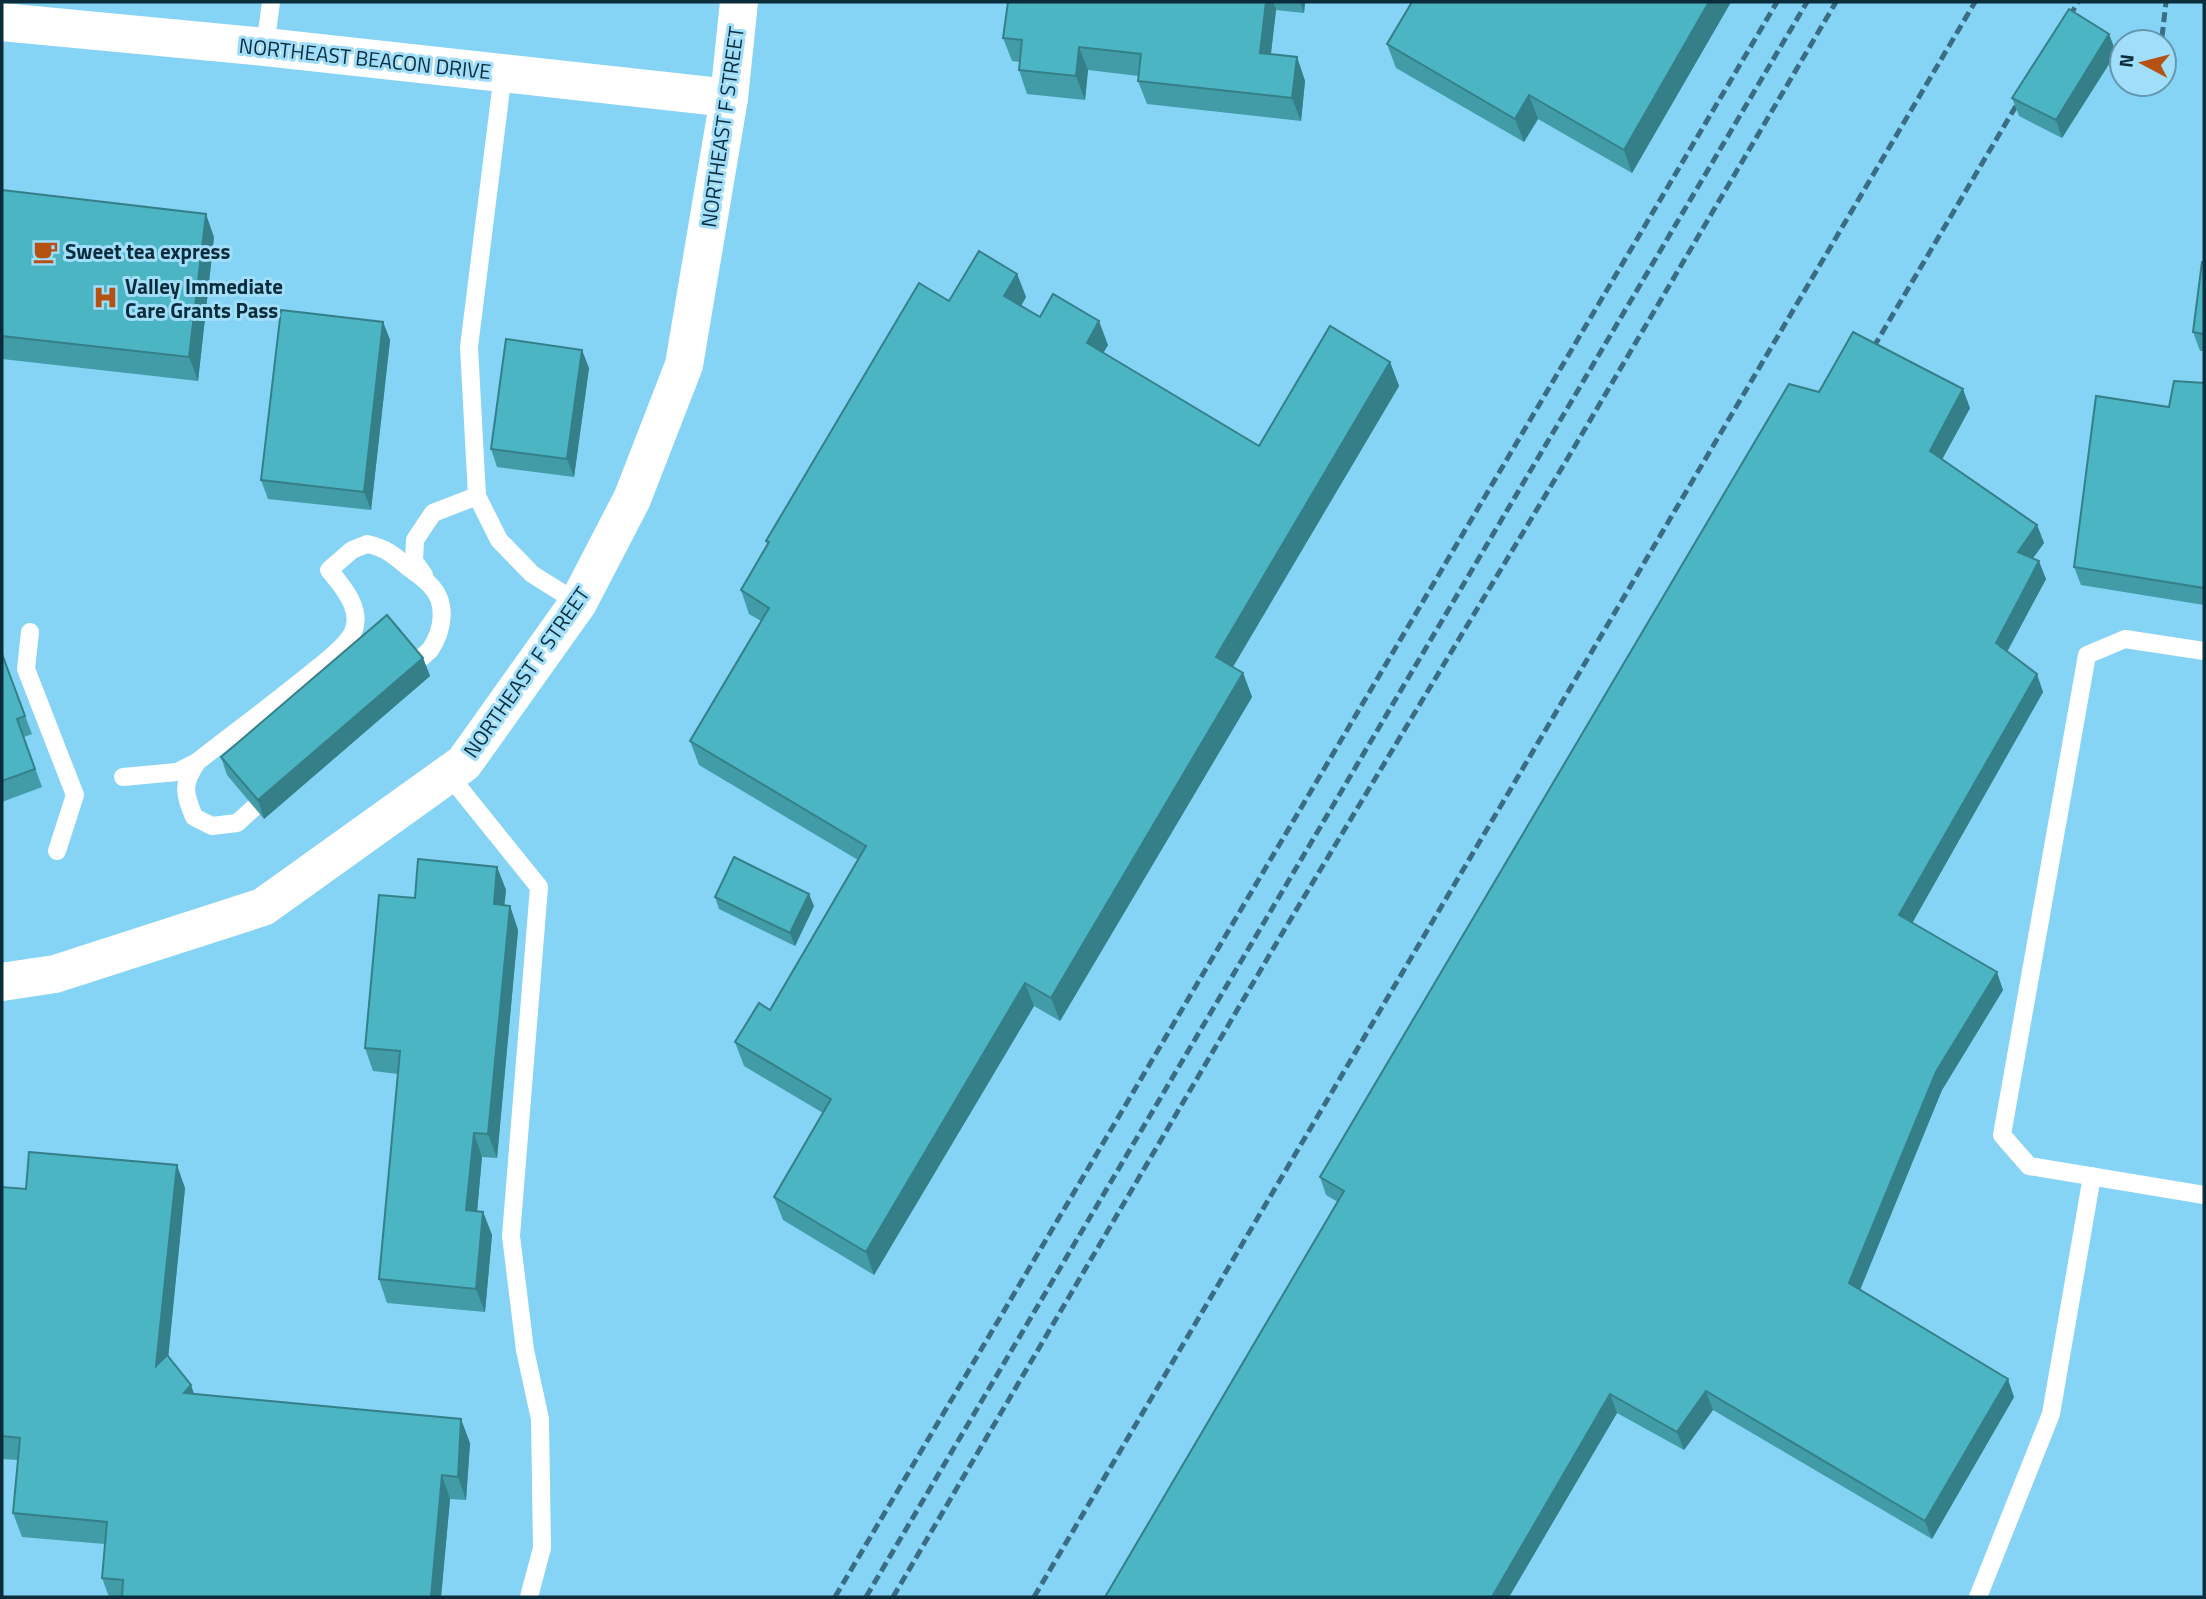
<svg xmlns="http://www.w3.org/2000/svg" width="2206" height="1599" font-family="'Titillium Web',sans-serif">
<rect width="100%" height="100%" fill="#85d3f5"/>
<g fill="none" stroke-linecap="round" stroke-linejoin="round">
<!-- service -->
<g stroke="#fff" stroke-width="18">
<polyline points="265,47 271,2"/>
<polyline points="503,73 469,347 477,496 499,540 532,574 578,603"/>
<path d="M367 544C386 548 394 555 409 568 416 573 424 578 430 585 448 603 443 631 430 650L237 823 212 826 194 817C184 792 182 785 197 762 238 730 280 699 320 666 331 657 347 645 353 632 363 609 342 586 329 570L352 550Z"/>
<polyline points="424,575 414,561 415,540 433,513 477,496"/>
<polyline points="30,632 26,669 75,795 57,851"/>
<polyline points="2204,651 2125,639 2087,655 2002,1135 2029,1166 2204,1195"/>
<polyline points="448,774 539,887 511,1236 525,1350 540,1419 542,1548 529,1597"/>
<polyline points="123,777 177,772 197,762"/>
<polyline points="1978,1597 2051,1414 2092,1176"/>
</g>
<!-- tertiary -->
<polyline stroke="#fff" stroke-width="38" points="2,22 265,47 729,98"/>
<!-- secondary -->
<polyline stroke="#fff" stroke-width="38" points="2,982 55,974 263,907 464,763 578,603 632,499 684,365 729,98 739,2"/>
<!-- rail -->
<g stroke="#3a6d83" stroke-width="5" stroke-dasharray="10 5" stroke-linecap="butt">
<polyline points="2062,29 2078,2"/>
<polyline points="2162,37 2166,2"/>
<polyline points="1866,360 2026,89"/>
<polyline points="835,1597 1777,2"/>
<polyline points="866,1597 1807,2"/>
<polyline points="893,1597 1280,937 1572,451 1836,2"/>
<polyline points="1034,1597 1975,2"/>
</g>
</g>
<!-- wall -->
<g fill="#419ca8">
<polygon points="1008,2 1305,2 1304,13 1276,10 1271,54 1297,57 1305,81 1301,121 1147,104 1138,81 1139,76 1088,70 1085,100 1027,94 1019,70 1020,62 1012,61 1003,38"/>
<polygon points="1412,2 1731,2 1632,173 1538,119 1524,142 1396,68 1387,44"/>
<polygon points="2109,34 2116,53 2062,138 2019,116 2012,98"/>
<polygon points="2,190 214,237 198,381 2,359"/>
<polygon points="2204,262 2204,351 2200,351 2193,332"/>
<polygon points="1017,274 1026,297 1021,306 1040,317 1108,345 1103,353 1259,446 1390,362 1399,386 1233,667 1243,673 1252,697 1060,1021 1034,1006 874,1275 783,1220 774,1197 823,1113 744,1066 735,1042 770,1010 858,860 699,765 690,741 761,621 749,614 741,590 767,545 766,541 949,301"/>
<polygon points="383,322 390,340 371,510 268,499 261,480"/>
<polygon points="589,368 574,477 497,467 491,449"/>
<polygon points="2204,383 2204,605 2081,585 2074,567"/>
<polygon points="1819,392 1970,408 1942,459 2037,525 2044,543 2033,558 2046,579 2007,652 2043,692 1912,923 2003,990 1942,1090 1860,1290 2014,1397 1932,1539 1713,1410 1684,1450 1617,1413 1509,1597 1105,1597 1338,1202 1326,1195 1320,1177"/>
<polygon points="2,654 32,734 24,737 42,787 2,802"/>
<polygon points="423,658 430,676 264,819 227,775 221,757"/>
<polygon points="497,867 506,890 504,905 510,906 518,930 497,1158 482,1157 477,1211 483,1212 492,1235 485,1312 387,1303 379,1279 398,1074 373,1071 365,1048"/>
<polygon points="715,897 814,906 795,946 719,909"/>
<polygon points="2,1187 26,1189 185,1188 168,1357 191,1385 194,1394 470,1443 466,1500 450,1499 441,1597 109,1597 102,1578 105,1544 22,1537 13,1513 18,1460 2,1459"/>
</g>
<!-- shaded-wall -->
<g fill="#357f88">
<polygon points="1266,2 1273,2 1276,10 1268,77 1260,53"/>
<polygon points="1300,2 1305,2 1304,13"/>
<polygon points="1709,2 1731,2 1632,173 1624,150"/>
<polygon points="2109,34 2116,53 2062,138 2056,120"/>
<polygon points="1079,47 1088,70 1085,100 1076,76"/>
<polygon points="1297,57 1305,81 1301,121 1292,98"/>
<polygon points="1529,95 1538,119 1524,142 1515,119"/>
<polygon points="206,214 214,237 198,381 189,357"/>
<polygon points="1017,274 1026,297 1013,320 1004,296"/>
<polygon points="1099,321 1108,345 1095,367 1087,343"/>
<polygon points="383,322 390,340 371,510 364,492"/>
<polygon points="582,350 589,368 574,477 567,459"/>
<polygon points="1390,362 1399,386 1225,680 1216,657"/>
<polygon points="1963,389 1970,408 1937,469 1930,451"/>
<polygon points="2037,525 2044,543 2024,570 2018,552"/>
<polygon points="2039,561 2046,579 2002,661 1996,643"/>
<polygon points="423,658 430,676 264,819 258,800"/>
<polygon points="1243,673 1252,697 1060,1021 1051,998"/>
<polygon points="2037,674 2043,692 1906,934 1899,915"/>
<polygon points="497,867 506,890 502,928 494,904"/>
<polygon points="809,894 814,906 795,946 790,933"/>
<polygon points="510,906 518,930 497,1158 488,1134"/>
<polygon points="1997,972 2003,990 1942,1090 1855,1302 1849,1283 1936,1072"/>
<polygon points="1025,983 1034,1006 874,1275 866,1252"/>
<polygon points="474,1133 482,1157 475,1234 466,1210"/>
<polygon points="177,1165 185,1188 165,1389 156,1366"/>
<polygon points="483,1212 492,1235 485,1312 476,1289"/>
<polygon points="2008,1379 2014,1397 1932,1539 1925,1521"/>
<polygon points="191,1385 199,1409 184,1393"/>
<polygon points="1706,1391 1713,1410 1684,1450 1677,1432"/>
<polygon points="1610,1394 1617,1413 1509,1597 1492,1597"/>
<polygon points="461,1419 470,1443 466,1500 458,1477"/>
<polygon points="442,1475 450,1499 441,1597 431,1597"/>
</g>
<!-- building -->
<g fill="#4cb5c3" stroke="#357f88" stroke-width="2">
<polygon points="1008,2 1266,2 1260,53 1297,57 1292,98 1138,81 1141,54 1079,47 1076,76 1019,70 1022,40 1003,38"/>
<polygon points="1412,2 1709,2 1624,150 1529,95 1515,119 1387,44"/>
<polygon points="2069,9 2109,34 2056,120 2012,98"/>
<polygon points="2,190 206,214 189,357 2,336"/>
<polygon points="979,251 1017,274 1004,296 1040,317 1053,294 1099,321 1087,343 1259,446 1330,326 1390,362 1216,657 1243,673 1051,998 1025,983 866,1252 774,1197 831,1099 735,1042 759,1003 770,1010 866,846 690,741 769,608 741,590 769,542 766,541 919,283 949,301"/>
<polygon points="2202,262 2204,262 2204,334 2193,332"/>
<polygon points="281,310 383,322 364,492 261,480"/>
<polygon points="1853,332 1963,389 1930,451 2037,525 2018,552 2039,561 1996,643 2037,674 1899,915 1997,972 1936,1072 1849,1283 2008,1379 1925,1521 1706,1391 1677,1432 1610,1394 1492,1597 1105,1597 1344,1191 1320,1177 1789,384 1819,392"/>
<polygon points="506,339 582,350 567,459 491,449"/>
<polygon points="2174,381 2204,383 2204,588 2074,567 2096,396 2169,407"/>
<polygon points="387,615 423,658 258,800 221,757"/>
<polygon points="2,654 25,716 17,719 35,769 2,781"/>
<polygon points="734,857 809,894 790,933 715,897"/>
<polygon points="418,859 497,867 494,904 510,906 488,1134 474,1133 466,1210 483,1212 476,1289 379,1279 400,1051 365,1048 379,895 415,898"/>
<polygon points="29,1152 177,1165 156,1366 167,1355 191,1385 184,1393 461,1419 458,1477 442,1475 431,1597 122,1597 123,1580 102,1578 107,1522 13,1513 20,1438 2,1436 2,1187 26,1189"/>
</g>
<!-- icons -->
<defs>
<symbol id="cafe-bare" viewBox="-9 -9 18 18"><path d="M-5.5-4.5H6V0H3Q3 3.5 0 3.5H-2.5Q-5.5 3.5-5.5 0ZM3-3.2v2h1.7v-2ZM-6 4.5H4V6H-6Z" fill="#b35212" stroke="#a1defa" stroke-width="2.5" paint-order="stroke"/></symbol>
<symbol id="hospital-bare" viewBox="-9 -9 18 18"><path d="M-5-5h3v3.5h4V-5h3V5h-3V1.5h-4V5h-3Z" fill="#b35212" stroke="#a1defa" stroke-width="2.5" paint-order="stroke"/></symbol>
</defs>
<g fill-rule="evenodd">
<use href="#cafe-bare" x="28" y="234" width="35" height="35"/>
<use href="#hospital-bare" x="88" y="280" width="35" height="35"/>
</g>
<g text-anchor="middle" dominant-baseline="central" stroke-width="6" stroke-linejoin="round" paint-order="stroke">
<!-- street labels -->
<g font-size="21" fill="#0b2d3b" stroke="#a1defa">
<text transform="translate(365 58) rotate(6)">NORTHEAST BEACON DRIVE</text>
<text transform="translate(722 127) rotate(-82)">NORTHEAST F STREET</text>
<text transform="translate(526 672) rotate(-55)">NORTHEAST F STREET</text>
</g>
<!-- poi labels -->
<g font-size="21" font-weight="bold" fill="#0b2d3b" stroke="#a1defa" text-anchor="start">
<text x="65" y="251">Sweet tea express</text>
<text x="125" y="286">Valley Immediate<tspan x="125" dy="24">Care Grants Pass</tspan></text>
</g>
</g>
<!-- border -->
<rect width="2206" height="1599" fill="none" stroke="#0b2d3b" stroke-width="7"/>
<!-- north arrow -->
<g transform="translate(2143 63) rotate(277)"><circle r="33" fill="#a1defa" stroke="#6597ae" stroke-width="2"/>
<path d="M0-5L12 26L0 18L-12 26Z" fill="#b35212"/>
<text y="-10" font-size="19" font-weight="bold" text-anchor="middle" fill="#0b2d3b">N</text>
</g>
</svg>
